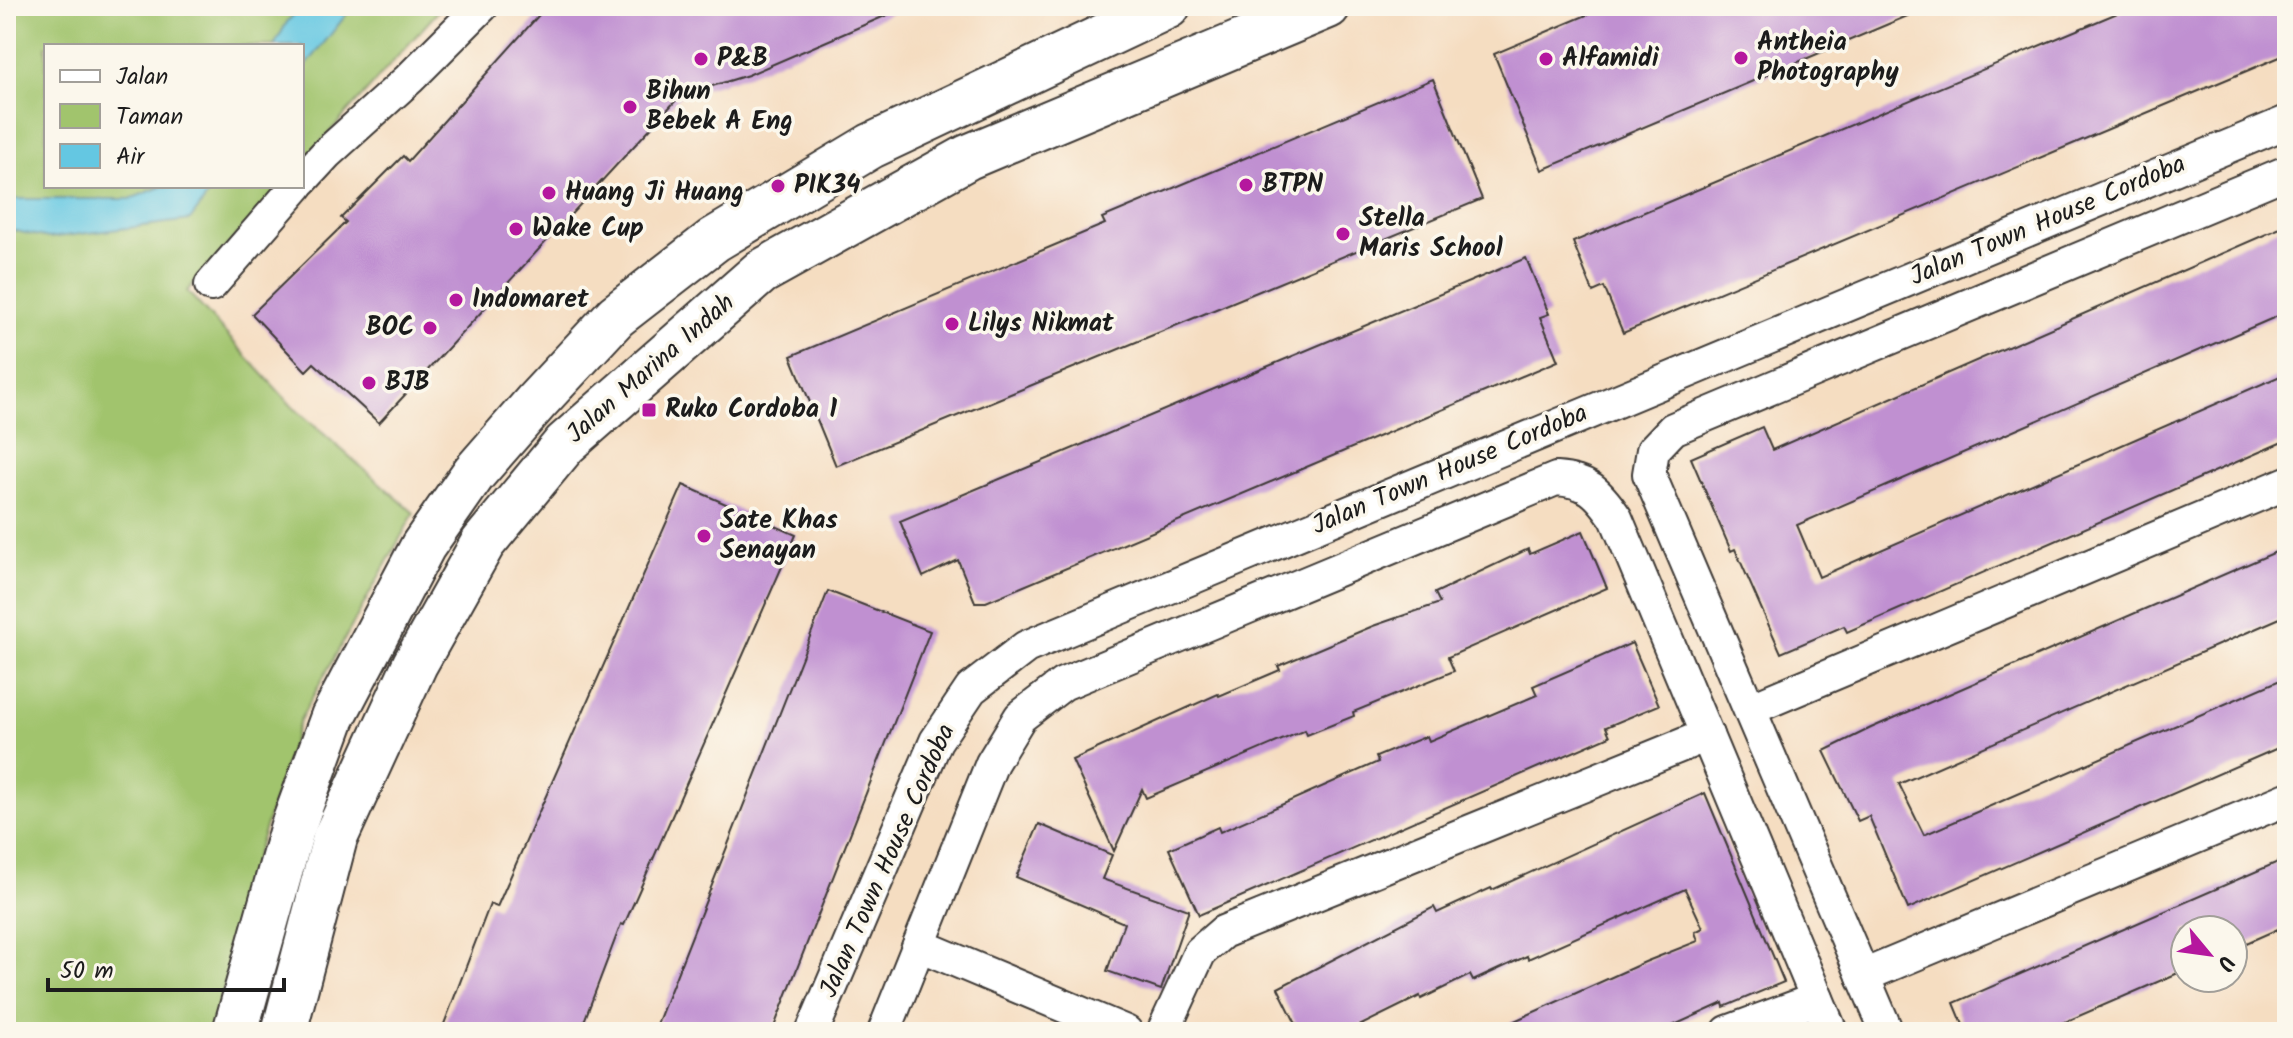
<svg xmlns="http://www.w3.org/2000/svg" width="2293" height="1038" font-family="Kalam,sans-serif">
<rect width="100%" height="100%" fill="#fbf7ec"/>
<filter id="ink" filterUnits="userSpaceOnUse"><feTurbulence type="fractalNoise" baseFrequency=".0125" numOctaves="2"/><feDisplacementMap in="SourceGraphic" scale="16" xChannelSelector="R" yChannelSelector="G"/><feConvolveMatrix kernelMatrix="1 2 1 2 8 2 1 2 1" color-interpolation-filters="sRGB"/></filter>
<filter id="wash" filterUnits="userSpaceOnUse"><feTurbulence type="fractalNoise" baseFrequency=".006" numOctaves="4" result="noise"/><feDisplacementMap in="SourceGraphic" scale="32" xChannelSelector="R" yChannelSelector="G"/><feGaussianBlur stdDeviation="1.8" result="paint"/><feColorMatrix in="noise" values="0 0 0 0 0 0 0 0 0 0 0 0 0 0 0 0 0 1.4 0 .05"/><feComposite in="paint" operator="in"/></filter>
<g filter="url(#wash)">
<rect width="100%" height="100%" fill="#f5ddc1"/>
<!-- green -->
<polygon fill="#a1c46d" stroke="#5e7044" stroke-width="2" points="6,6 443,6 302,163 302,46 46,46 46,186 281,186 187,291 292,406 414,513 300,720 244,892 223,991 209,1032 6,1032"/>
<!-- water -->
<g fill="#64c7e2" stroke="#40727f" stroke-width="2">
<polygon points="301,6 353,6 302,71 302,46 274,46 287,22"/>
<polygon points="163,186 215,186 190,220 49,238 6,229 6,199 130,199"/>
</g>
<g id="blocks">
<!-- building -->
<g fill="#c090d1">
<polygon points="547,6 908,6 748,75 680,96 379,423 314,363 306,371 252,314 346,222 341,218 403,156 408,161"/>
<polygon points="1608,6 1931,6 1542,170 1494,54"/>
<polygon points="2134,6 2287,6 2287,54 1623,333 1604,287 1593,292 1573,242"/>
<polygon points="1433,79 1482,199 836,466 791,356 1105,224 1102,218"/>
<polygon points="2287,225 2287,312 1797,525 1819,577 2287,373 2287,440 1847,632 1844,626 1781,653 1735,549 1731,551 1691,458 1762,427 1772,450"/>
<polygon points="1526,258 1549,314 1540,317 1558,361 986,602 975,602 958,560 923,577 900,521"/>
<polygon points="683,485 796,535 624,925 621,924 580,1032 441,1032 490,904 497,907"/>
<polygon points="1583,531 1607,588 1448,657 1454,671 1353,712 1354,716 1307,735 1305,730 1146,798 1142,789 1114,851 1072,760 1218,694 1219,696 1280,670 1278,666 1373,626 1440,603 1435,593 1528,549 1530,554"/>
<polygon points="2287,547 2287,615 1899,784 1924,835 2287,677 2287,744 1908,909 1869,816 1858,821 1824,751 1871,728"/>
<polygon points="828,591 930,631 772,1032 654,1032"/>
<polygon points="1632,643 1659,705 1606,727 1610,736 1199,915 1169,849 1218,827 1220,832 1378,762 1376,757 1427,736 1429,741 1537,695 1533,686"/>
<polygon points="1705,793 1784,982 1724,1007 1723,1003 1659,1032 1490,1032 1645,962 1698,941 1695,932 1703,928 1685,889 1528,959 1527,956 1473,981 1470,975 1421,999 1420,996 1347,1032 1300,1032 1278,988 1434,907 1437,913 1491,888 1492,890"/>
<polygon points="1039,824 1112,855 1102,879 1189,910 1161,990 1107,971 1124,923 1016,877"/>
<polygon points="2287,858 2287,925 2233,949 2233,930 2185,930 2185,970 2042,1032 1966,1032 1954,1003"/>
</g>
</g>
</g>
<g filter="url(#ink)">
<use href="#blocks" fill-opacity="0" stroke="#3d3935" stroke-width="2"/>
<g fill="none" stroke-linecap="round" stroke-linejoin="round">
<defs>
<g id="minor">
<polyline points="302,180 326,154 409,79 482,6"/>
<polyline points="211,285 297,186"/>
<polyline points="1750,709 2287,483"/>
<polyline points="919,945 1126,1032"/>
<polyline points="1863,976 2287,799"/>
<polyline points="812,1032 936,741 971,689 1026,647 2287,122"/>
<path d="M884 1032 992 763 1020 717 1063 684 1556 479C1588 481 1598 492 1616 518L1831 1032"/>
<polyline points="1163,1032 1200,952 1223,932 1707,735"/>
<polyline points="1728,1032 1817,999"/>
<polyline points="1887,1032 1649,474 1653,450 1673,429 2287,172"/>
</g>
<g id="secondary">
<polyline points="235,1032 292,829 333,717 423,546 474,473 536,402 616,316 714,240 871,146 1168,6"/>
<polyline points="284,1032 335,838 415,664 483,543 565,444 761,272 968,157 1328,6"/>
</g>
</defs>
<!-- minor casing -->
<use href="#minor" stroke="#3d3935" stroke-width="36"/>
<!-- secondary casing -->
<use href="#secondary" stroke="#3d3935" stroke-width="48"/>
<!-- minor -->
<use href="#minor" stroke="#fff" stroke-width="32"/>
<!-- secondary -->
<use href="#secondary" stroke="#fff" stroke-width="44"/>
</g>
</g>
<!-- markers -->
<g fill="#b5179e" stroke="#fbf7ec" stroke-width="3">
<circle cx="1741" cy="58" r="8"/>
<circle cx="701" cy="59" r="8"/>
<circle cx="1546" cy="59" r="8"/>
<circle cx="630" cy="107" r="8"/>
<circle cx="1246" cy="185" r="8"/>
<circle cx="778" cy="186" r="8"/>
<circle cx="549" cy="193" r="8"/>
<circle cx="516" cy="229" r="8"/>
<circle cx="1343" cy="234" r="8"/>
<circle cx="456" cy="300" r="8"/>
<circle cx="952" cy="324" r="8"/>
<circle cx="430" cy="328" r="8"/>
<circle cx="369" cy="383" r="8"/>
<rect x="641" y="402" width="16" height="16" rx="4"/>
<circle cx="704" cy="536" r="8"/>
</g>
<g text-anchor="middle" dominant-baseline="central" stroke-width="7" stroke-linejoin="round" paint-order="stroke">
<!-- poi labels -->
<g font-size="26" font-weight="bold" fill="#1c1c1c" stroke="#fbf7ec" text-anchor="start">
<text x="1757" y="43">Antheia<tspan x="1757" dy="30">Photography</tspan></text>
<text x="717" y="59">P&amp;B</text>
<text x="1562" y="59">Alfamidi</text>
<text x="646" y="92">Bihun<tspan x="646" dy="30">Bebek A Eng</tspan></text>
<text x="1262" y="185">BTPN</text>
<text x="794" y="186">PIK34</text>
<text x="565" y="193">Huang Ji Huang</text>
<text x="1359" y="219">Stella<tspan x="1359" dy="30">Maris School</tspan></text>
<text x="532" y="229">Wake Cup</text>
<text x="472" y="300">Indomaret</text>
<text x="968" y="324">Lilys Nikmat</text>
<text x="414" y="328" text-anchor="end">BOC</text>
<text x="385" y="383">BJB</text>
<text x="665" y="410">Ruko Cordoba 1</text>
<text x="720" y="521">Sate Khas<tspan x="720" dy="30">Senayan</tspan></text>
</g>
<!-- street labels -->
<g font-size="26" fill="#1c1c1c" stroke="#fbf7ec">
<text transform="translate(2048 221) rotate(-23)">Jalan Town House Cordoba</text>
<text transform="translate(651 369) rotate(-41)">Jalan Marina Indah</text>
<text transform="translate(1450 470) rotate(-23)">Jalan Town House Cordoba</text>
<text transform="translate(888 861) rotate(-66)">Jalan Town House Cordoba</text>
</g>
</g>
<!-- margin -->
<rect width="2293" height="1038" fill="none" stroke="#fbf7ec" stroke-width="32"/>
<!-- legend -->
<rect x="44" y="44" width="260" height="144" fill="#fbf7ec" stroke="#a29f99" stroke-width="2"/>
<rect x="60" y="70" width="40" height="12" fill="#ffffff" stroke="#a29f99" stroke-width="2"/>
<text x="116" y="84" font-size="24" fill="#1c1c1c">Jalan</text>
<rect x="60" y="104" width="40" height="24" fill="#a1c46d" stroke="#a29f99" stroke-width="2"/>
<text x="116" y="124" font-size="24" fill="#1c1c1c">Taman</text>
<rect x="60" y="144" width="40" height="24" fill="#64c7e2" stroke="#a29f99" stroke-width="2"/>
<text x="116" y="164" font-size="24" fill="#1c1c1c">Air</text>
<!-- north arrow -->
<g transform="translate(2209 954) rotate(119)"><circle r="38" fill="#fbf7ec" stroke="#a29f99" stroke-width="2"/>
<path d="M0-6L14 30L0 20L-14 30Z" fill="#b5179e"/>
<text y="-12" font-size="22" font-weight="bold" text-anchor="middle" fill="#1c1c1c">U</text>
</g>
<!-- scale -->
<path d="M48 978v12h236v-12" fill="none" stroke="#1c1c1c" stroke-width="4"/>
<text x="60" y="978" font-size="24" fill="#1c1c1c" stroke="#fbf7ec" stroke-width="6" paint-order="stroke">50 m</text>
</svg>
